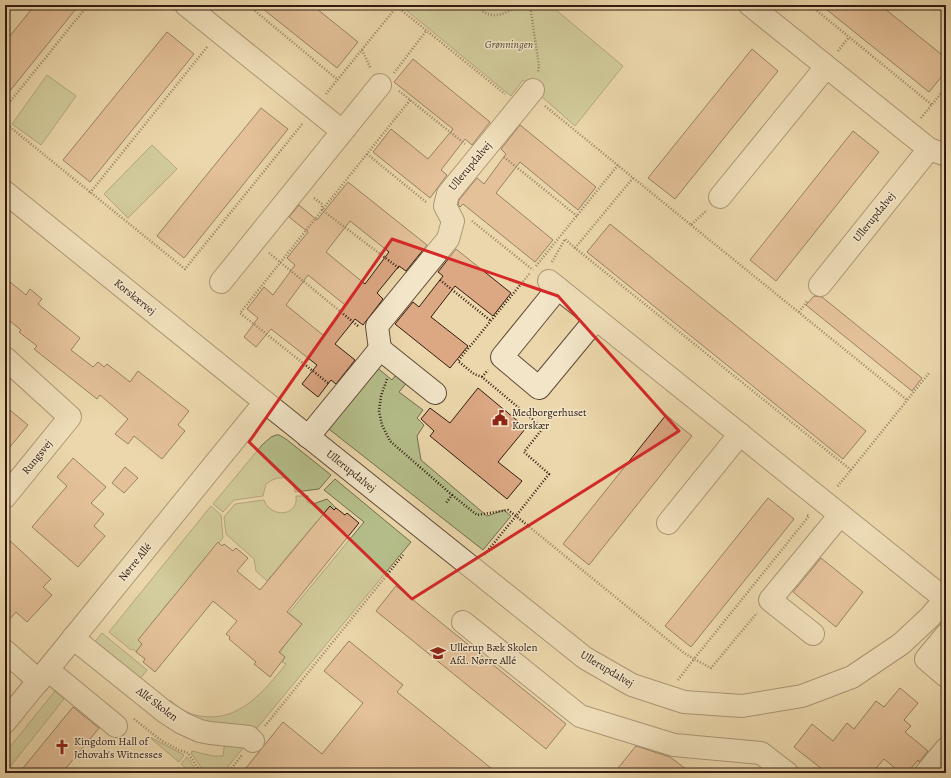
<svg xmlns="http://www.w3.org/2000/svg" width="951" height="778" font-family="Alegreya,serif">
<rect width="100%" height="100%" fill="#ebd7ab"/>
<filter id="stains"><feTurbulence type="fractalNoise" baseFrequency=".005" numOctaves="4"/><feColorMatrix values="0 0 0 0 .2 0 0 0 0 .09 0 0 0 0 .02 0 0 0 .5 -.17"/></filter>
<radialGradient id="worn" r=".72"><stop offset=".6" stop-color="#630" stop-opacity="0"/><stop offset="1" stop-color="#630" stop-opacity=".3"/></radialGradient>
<!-- green -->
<g fill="#b5bf8b" stroke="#736d4e">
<polygon points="400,5 550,5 623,66 575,126 523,80 511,96"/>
<polygon points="47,75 76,96 41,145 12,124"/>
<polygon points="152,145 177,169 128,218 104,194"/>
<polygon points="374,365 392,380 398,372 408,381 399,392 423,410 417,418 424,425 417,436 421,460 487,516 504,510 511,516 483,550 325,426"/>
<path d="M276 435H279L286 439 331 475 319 489 295 492C294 474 277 475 266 484L263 496 234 500 223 512 213 504 262 445 271 437Z"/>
<path d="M335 479 411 542 257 728 247 730 191 719 168 703 170 700C179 708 188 714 200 716 239 723 264 691 286 664L282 662 285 657 280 653 284 646 302 624 289 613 364 522 324 490Z"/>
<path d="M296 496H308L307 502 313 504 327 499 336 508 334 510 329 507 324 514 322 525 317 521 267 581 256 571 254 559 226 534 224 517 235 504 264 500C271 519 299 516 296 496Z"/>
<polygon points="211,506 221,515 223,538 163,609 142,644 136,652 133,649 131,650 109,632"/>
<polygon points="102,633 147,670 139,680 93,644"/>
<polygon points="55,691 64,699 9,768 9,773 5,773 5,753"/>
<polygon points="148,736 184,755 179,762"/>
<polygon points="225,741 237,741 243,748 223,773 205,773 191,753 192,751 213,756 223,756"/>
<polygon points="187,757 198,773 191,773 181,764"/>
</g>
<!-- building -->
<g fill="#dca783" stroke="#311b11" fill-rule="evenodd">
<polygon points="35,5 79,5 5,97 5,42"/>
<polygon points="258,5 312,5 358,42 337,68"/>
<polygon points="821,5 880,5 946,58 946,71 929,92"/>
<polygon points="167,32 194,54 90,182 63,160"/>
<polygon points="752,49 778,71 675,199 648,178"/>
<polygon points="413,59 490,122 472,145 465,139 441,170 447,175 430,198 373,152 391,129 428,159 453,129 394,82"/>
<polygon points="261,108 288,129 184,258 157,236"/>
<polygon points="520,125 596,187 578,210 520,162 496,193 553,240 535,262 463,204 460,207 458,204 459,200 477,178 484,184 506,154 501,149"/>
<polygon points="853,131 879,152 776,281 750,260"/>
<path d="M348 182 427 245 406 271 399 266 377 293 383 299 363 325 355 319 335 344 355 360 336 384 331 380 318 397 302 384 317 365 271 329 256 347 244 337 258 318 247 309 264 287 273 295 295 265 287 258 308 232 289 217 299 205 317 220ZM350 221 389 252 365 284 326 252ZM308 275 345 305 323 335 286 305Z"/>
<polygon points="610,224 866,431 843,459 587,252"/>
<polygon points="456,249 511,293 493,316 455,286 431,317 468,346 450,368 395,324 413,302 419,307 443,276 438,272"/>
<polygon points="5,278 26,295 30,289 42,299 38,304 80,338 71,350 93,367 98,362 104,367 107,364 130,382 138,371 189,411 178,425 185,431 162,459 134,436 128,444 115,434 128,419 100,395 97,399 34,349 37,346 19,332 21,330 5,317"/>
<polygon points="814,296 822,297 922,378 912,391 806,305"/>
<polygon points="478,388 526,428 498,462 522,481 507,499 430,436 434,431 421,419 430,408 450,423"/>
<polygon points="5,406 28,425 5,453"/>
<polygon points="666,415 692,436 589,565 563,544"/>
<polygon points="73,458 106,487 91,503 104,514 94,526 105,536 78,567 32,527 67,486 57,477"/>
<polygon points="125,467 138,478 124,493 112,483"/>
<polygon points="768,498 794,519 691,647 665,626"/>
<polygon points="330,506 334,510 336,508 345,515 347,513 359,523 287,612 302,624 279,652 285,657 270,677 254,664 256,662 229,639 230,637 226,634 237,621 213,601 155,672 143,662 145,659 136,652 142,644 138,640 218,542 222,546 224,544 233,551 236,548 248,558 237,571 260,590"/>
<polygon points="5,536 51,579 43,587 52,595 27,622 16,612 5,624"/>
<polygon points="821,558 863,592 836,627 793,592"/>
<polygon points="396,586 566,724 546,749 376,611"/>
<polygon points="349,641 403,685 397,692 497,773 242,773 283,722 322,754 363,703 324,671"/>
<polygon points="900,688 918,703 904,720 911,726 905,732 928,751 919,762 918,760 907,773 901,773 884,759 872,773 827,773 794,747 812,724 833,741 847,723 854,729 876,701 884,707"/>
<polygon points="73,707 99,728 62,773 19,773"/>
<polygon points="636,746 670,757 691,773 614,773"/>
</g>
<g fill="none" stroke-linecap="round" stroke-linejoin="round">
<defs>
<g id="minor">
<polyline points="186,5 342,131"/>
<polyline points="750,5 929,149 946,155"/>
<polyline points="5,192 265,402 585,658 632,685 684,702 742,706 802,696 852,677 901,644 930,617 946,598"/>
<polyline points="720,197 826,67"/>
<polyline points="549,281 945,599"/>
<polyline points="221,282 380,85"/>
<polyline points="820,285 929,149"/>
<polyline points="558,288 502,357 539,388 596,319"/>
<polyline points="380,349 377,326 448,239 453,221 445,206 448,194 533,90"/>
<polyline points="5,358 70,417 5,497"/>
<polyline points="308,437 380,349 435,393"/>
<polyline points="668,523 740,434"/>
<polyline points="463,622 580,716 674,745 761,753 787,773"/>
<polyline points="813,634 770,600 840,515"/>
<polyline points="946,635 926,659 946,676"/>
<polyline points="73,638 165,712 182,723 200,731 210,733 249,737 253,741"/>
<polyline points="5,651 39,681"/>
<polyline points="48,670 116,726"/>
<polyline points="5,722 265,402"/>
<polyline points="926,773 946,749"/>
</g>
</defs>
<!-- minor casing -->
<use href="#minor" stroke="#604a38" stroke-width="24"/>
<!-- path -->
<g stroke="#311b11" stroke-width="2.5" stroke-dasharray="1 2" stroke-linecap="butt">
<polyline points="248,5 338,80"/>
<polyline points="395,5 505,94"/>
<path d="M476 5C490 21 503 16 518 5"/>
<polyline points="530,5 539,66 538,72"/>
<polyline points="810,5 932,105"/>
<polyline points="362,50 371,69"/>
<polyline points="838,51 849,37"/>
<polyline points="394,73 426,31"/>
<polyline points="399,91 465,144"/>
<polyline points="326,94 398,5"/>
<polyline points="545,106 691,225 707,210"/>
<polyline points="5,108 88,5"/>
<polyline points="921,118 946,87"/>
<polyline points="5,123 185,269 303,123"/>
<polyline points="367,154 426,202"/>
<polyline points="504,157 577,216"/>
<polyline points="633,178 575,248 851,470 837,487"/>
<polyline points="90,193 207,47"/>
<polyline points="314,198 322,204 322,210 400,269"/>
<polyline points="472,221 533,270"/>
<polyline points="691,225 907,400"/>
<polyline points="269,253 358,326"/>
<polyline points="552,262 565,239 575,248"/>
<polyline points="536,266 618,165"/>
<polyline points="440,280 491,321"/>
<polyline points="799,312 808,300"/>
<polyline points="482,377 488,370"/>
<polyline points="387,379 381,396 379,411 382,425 390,441 452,495 446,503"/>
<polyline points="328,383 240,313 410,100"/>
<polyline points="851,470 929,373"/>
<polyline points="452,495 477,515 508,510 516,516 549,474 524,452 543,428 482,377 474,374 458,361 530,273"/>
<polyline points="485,554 516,516 684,653 694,659 809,516 807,515"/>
<polyline points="678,680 694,659 711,668 757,613"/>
<polyline points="134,719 162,741 179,750 188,753 201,773"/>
<polyline points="265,726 403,555"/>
<polyline points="5,747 10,741"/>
<polyline points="228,773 242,755"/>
</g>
<!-- minor -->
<use href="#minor" stroke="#f2e5c8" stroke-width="22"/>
</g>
<!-- marked area -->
<path d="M0 0H951V778H0ZM392 239 558 296 679 431 412 599 249 442Z" fill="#ebd7ab" fill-opacity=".55" fill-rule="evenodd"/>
<path fill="none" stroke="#d62828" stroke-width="3" stroke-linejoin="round" d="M392 239 558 296 679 431 412 599 249 442Z"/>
<!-- icons -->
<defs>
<symbol id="civic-bare" viewBox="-9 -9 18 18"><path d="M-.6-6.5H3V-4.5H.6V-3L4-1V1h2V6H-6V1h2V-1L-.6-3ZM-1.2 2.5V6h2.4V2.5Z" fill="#8f2418" stroke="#f2e5c8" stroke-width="2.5" paint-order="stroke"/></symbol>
<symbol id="school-bare" viewBox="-9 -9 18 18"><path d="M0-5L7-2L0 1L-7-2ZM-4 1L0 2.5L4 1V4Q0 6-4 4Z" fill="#8f2418" stroke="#f2e5c8" stroke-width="2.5" paint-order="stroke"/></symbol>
<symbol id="church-bare" viewBox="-9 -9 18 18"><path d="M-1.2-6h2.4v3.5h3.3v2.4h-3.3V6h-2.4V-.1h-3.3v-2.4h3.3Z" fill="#8f2418" stroke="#f2e5c8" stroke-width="2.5" paint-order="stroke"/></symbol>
</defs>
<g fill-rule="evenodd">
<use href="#civic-bare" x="489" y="407" width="22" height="22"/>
<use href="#school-bare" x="427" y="642" width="22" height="22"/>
<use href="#church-bare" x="51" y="736" width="22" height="22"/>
</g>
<g text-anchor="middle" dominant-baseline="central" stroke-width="3" stroke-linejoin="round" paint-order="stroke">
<!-- park labels -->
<g font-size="11" font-style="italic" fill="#594c36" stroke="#f2e5c8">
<text x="509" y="44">Grønningen</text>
</g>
<!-- street labels -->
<g font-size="11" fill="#311b11" stroke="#f2e5c8">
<text transform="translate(470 166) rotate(-50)">Ullerupdalvej</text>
<text transform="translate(874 217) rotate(-51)">Ullerupdalvej</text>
<text transform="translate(135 297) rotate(39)">Korskærvej</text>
<text transform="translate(37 457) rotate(-51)">Rungsvej</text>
<text transform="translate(351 471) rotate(39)">Ullerupdalvej</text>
<text transform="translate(135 562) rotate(-51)">Nørre Allé</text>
<text transform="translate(607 669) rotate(31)">Ullerupdalvej</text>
<text transform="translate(157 704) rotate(37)">Allé Skolen</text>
</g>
<!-- poi labels -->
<g font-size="11" fill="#311b11" stroke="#f2e5c8" text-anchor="start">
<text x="512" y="412">Medborgerhuset<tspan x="512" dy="13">Korskær</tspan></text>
<text x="450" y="647">Ullerup Bæk Skolen<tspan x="450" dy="13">Afd. Nørre Allé</tspan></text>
<text x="74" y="741">Kingdom Hall of<tspan x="74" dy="13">Jehovah's Witnesses</tspan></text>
</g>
</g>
<!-- margin -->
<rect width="951" height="778" fill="none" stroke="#ebd7ab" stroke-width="20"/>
<rect x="6" y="6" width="939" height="766" fill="none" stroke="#311b11" stroke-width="2"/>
<rect x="10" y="10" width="931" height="758" fill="none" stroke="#311b11"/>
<rect width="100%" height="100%" filter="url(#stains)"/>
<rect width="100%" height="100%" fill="url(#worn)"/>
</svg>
